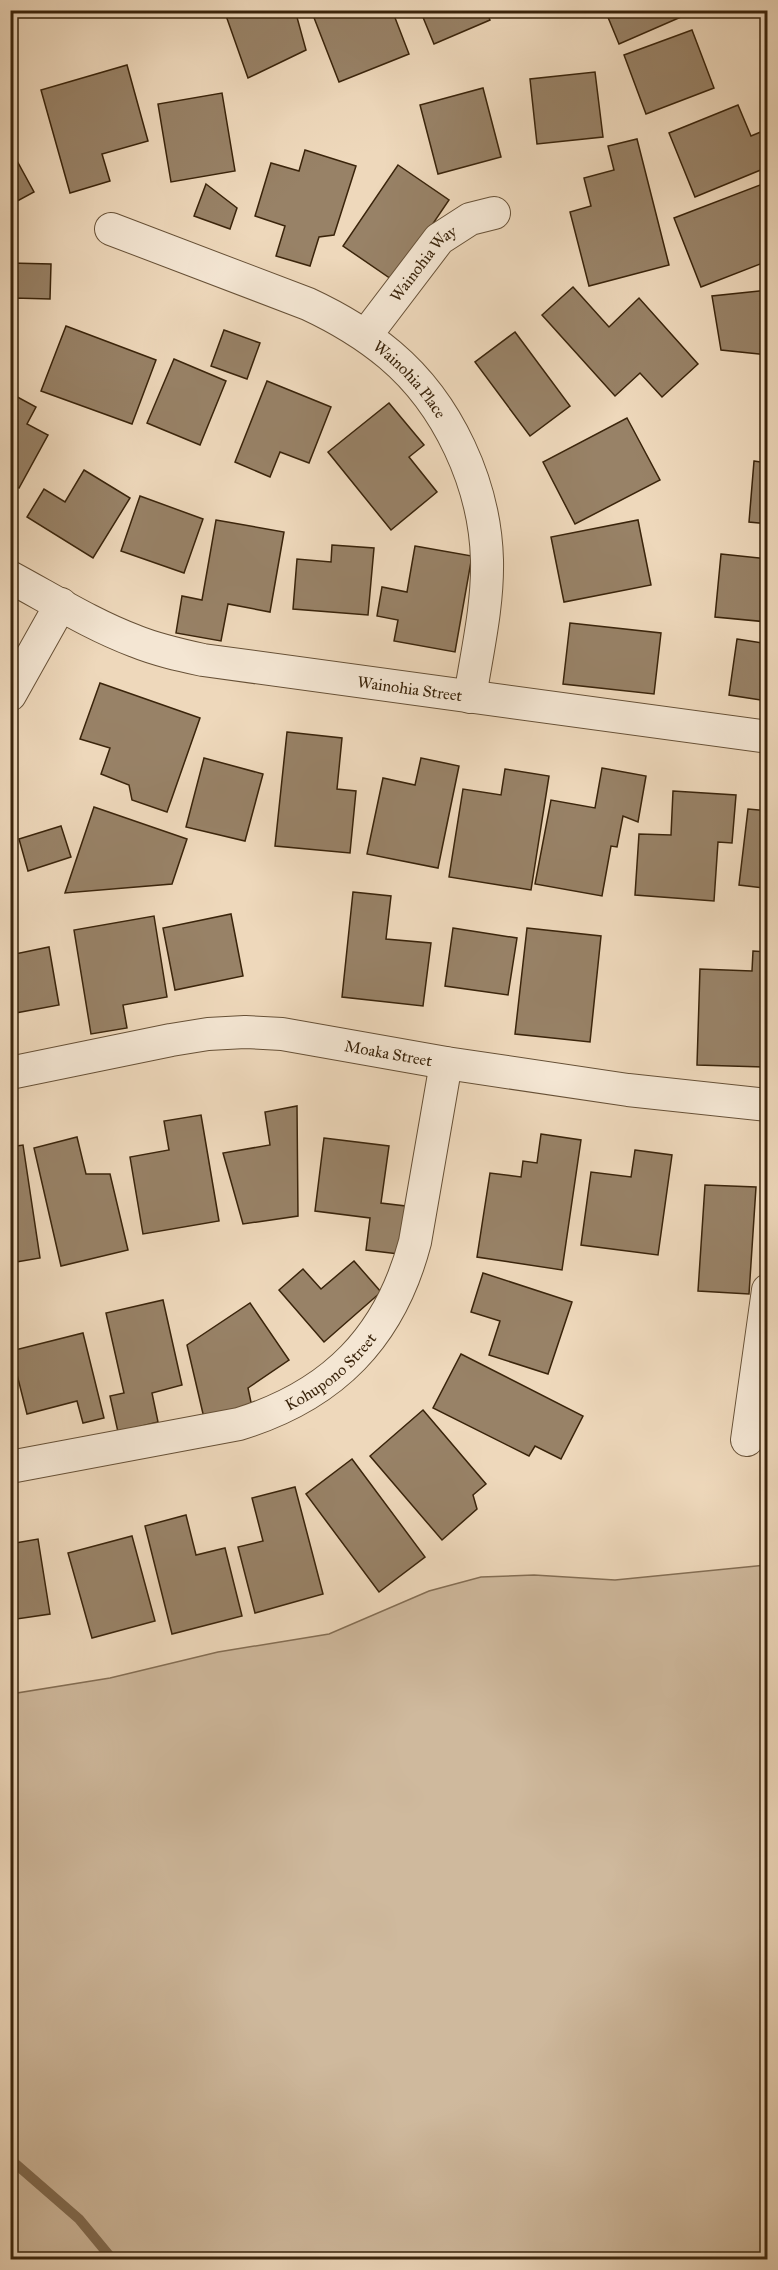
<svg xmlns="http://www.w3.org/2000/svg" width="778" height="2270" font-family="'IM FELL Great Primer',serif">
<rect width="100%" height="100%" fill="#eed8bb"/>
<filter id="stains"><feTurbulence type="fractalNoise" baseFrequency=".00333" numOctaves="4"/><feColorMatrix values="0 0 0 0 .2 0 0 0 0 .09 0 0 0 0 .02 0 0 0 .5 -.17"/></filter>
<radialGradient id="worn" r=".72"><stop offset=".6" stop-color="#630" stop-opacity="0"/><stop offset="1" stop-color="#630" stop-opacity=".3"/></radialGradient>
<!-- green -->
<polygon fill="#cfb99d" stroke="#846e54" stroke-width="1.5" points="767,1565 767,2259 11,2259 11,1694 110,1678 218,1652 329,1634 429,1591 481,1577 534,1575 615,1580"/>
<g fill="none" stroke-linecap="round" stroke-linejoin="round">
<!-- stream -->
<polyline stroke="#816b51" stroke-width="10" points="10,2159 79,2219 113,2260"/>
</g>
<!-- building -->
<g fill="#988267" stroke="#3a240b" stroke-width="1.5">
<polygon points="224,10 261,10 263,14 267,10 295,10 306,50 248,78"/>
<polygon points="311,10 392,10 409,54 339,82"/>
<polygon points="420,10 486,10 490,20 434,44"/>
<polygon points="605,10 697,10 619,44"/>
<polygon points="692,30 714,88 646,114 624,55"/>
<polygon points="127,65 148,141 102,154 110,181 70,193 41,90"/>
<polygon points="595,72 603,137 537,144 530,79"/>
<polygon points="483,88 501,157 438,174 420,105"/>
<polygon points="222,93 235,171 171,182 158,104"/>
<polygon points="738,105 751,136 768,129 768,167 695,197 669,133"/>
<polygon points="637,139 669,265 589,286 570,212 591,206 584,178 614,170 608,146"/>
<polygon points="10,148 34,192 10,205"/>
<polygon points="305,150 356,166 334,235 319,237 310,266 276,256 285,226 255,216 271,163 299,171"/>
<polygon points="398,165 449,200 394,281 343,246"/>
<polygon points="768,182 768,261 701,287 674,218"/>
<polygon points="206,184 237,208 230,229 194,216"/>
<polygon points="10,263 51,264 50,299 14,298 12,332 10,331"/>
<polygon points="573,287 609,327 639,298 698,364 662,397 640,373 615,396 542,315"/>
<polygon points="768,290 768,355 721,350 712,296"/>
<polygon points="66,326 156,360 132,424 41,391"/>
<polygon points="224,330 260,343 247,379 211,366"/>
<polygon points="515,332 570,406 530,436 475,362"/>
<polygon points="174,359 226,381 200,445 147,423"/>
<polygon points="267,381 331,407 309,463 280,452 270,477 235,462"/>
<polygon points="10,393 36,407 27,424 48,435 19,488 10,484"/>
<polygon points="389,403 424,445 409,457 437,492 391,530 328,452"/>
<polygon points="627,418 660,480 575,524 543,462"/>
<polygon points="754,461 768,463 768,524 749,522"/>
<polygon points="84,470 130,498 93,558 27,517 44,489 65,502"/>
<polygon points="140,496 203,519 184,573 121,551"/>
<polygon points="216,520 284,532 270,612 228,604 221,641 176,633 182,596 202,600"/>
<polygon points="638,520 651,585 564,602 551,537"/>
<polygon points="332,545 374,548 368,615 293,609 297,559 331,562"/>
<polygon points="415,546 472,556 455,652 394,641 398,620 377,616 382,587 407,592"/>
<polygon points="721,554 768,559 768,622 715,617"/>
<polygon points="570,623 661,633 654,694 563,684"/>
<polygon points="737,639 768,644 768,701 729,695"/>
<polygon points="100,683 200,718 167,812 132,800 129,785 101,774 110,748 80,739"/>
<polygon points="287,732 342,738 337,789 356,791 350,853 275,846"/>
<polygon points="204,758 263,774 245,841 186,827"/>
<polygon points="421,758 459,766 438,868 367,854 383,778 415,785"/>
<polygon points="602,768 646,776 638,822 623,816 617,847 611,846 602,896 535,884 551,800 595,808"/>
<polygon points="505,769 549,776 531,890 449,877 463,789 501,795"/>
<polygon points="673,791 736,795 732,843 718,842 714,901 635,895 639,834 671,835"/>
<polygon points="94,807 187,839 172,884 65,893"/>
<polygon points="748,809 768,811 768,925 761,924 765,888 739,885"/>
<polygon points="61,826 71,857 28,871 19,839"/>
<polygon points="353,892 391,896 386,939 431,943 423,1006 342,997"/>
<polygon points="231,914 243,976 175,990 163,928"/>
<polygon points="154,916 167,997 123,1005 127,1028 91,1034 74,930"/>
<polygon points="453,928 517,938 508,995 445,986"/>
<polygon points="527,928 601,936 590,1042 515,1034"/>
<polygon points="49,947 59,1005 10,1014 10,955"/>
<polygon points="753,951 768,952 768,1067 697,1065 700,969 752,971"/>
<polygon points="297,1106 298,1216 243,1224 223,1153 270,1145 265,1112"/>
<polygon points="201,1115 219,1221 143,1234 130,1157 169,1150 164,1121"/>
<polygon points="541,1134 581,1140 562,1270 477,1257 490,1173 521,1177 523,1161 537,1163"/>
<polygon points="77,1137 86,1174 110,1174 128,1250 61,1266 34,1148"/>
<polygon points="324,1138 389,1146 381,1203 414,1207 407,1255 366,1250 370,1218 315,1211"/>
<polygon points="23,1145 40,1258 10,1263 10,1147"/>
<polygon points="635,1150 672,1155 658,1255 581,1245 591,1172 631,1177"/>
<polygon points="705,1185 756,1187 749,1294 698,1291"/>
<polygon points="354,1261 381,1292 324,1342 279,1290 303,1269 321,1289"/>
<polygon points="483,1273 572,1302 548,1374 489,1355 500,1321 471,1312"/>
<polygon points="163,1300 182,1385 152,1393 158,1422 118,1432 110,1396 124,1393 106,1313"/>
<polygon points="250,1303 289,1360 248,1388 252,1407 204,1418 187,1345"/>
<polygon points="83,1333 104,1418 83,1423 77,1401 27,1414 11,1351"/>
<polygon points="461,1354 583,1416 561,1459 535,1446 529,1456 433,1408"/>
<polygon points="423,1410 486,1484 473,1495 477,1509 442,1540 370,1456"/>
<polygon points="352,1459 425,1557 379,1592 306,1494"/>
<polygon points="295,1487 323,1594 255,1613 238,1547 263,1541 252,1498"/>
<polygon points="186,1515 196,1555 225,1548 242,1616 172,1634 145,1526"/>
<polygon points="132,1536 155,1621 92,1638 68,1553"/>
<polygon points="38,1539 50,1614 10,1620 10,1544"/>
</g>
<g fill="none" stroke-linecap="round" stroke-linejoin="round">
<defs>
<g id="street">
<path id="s1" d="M111 229 308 304C338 318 365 334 390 355 448 404 485 484 487 560 488 606 477 652 470 697"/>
<path id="s2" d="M366 335 439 239 470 219 494 213"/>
<path id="s3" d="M10 577C51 599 92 625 135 641 157 650 180 655 203 660L768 737"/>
<polyline points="10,695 61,604"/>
<path id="s4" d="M10 1073 171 1040 208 1034 245 1032 282 1034 446 1063 628 1090 768 1105"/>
<polyline points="747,1440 768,1290"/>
<path id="s5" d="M10 1467 239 1424C333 1395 390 1337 415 1242L446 1063"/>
</g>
</defs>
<!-- street casing -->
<use href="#street" stroke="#675137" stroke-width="34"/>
<!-- street -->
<use href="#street" stroke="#f4e6d3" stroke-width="32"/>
</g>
<g text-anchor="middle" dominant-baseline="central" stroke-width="5" stroke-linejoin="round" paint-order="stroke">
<!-- street labels -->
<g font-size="16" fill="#3a240b" stroke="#f4e6d3">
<text stroke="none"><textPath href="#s2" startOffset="92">Wainohia Way</textPath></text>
<text stroke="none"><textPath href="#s1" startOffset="339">Wainohia Place</textPath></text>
<text stroke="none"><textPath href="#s3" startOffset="420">Wainohia Street</textPath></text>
<text stroke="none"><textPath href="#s4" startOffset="384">Moaka Street</textPath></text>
<text stroke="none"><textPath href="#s5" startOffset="340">Kohupono Street</textPath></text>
</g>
</g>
<!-- margin -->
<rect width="778" height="2270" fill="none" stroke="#eed8bb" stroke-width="36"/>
<rect x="12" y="12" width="754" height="2246" fill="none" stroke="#3a240b" stroke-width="3"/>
<rect x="18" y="18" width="742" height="2234" fill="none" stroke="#3a240b" stroke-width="1.5"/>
<rect width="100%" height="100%" filter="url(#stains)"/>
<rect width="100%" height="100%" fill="url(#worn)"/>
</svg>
